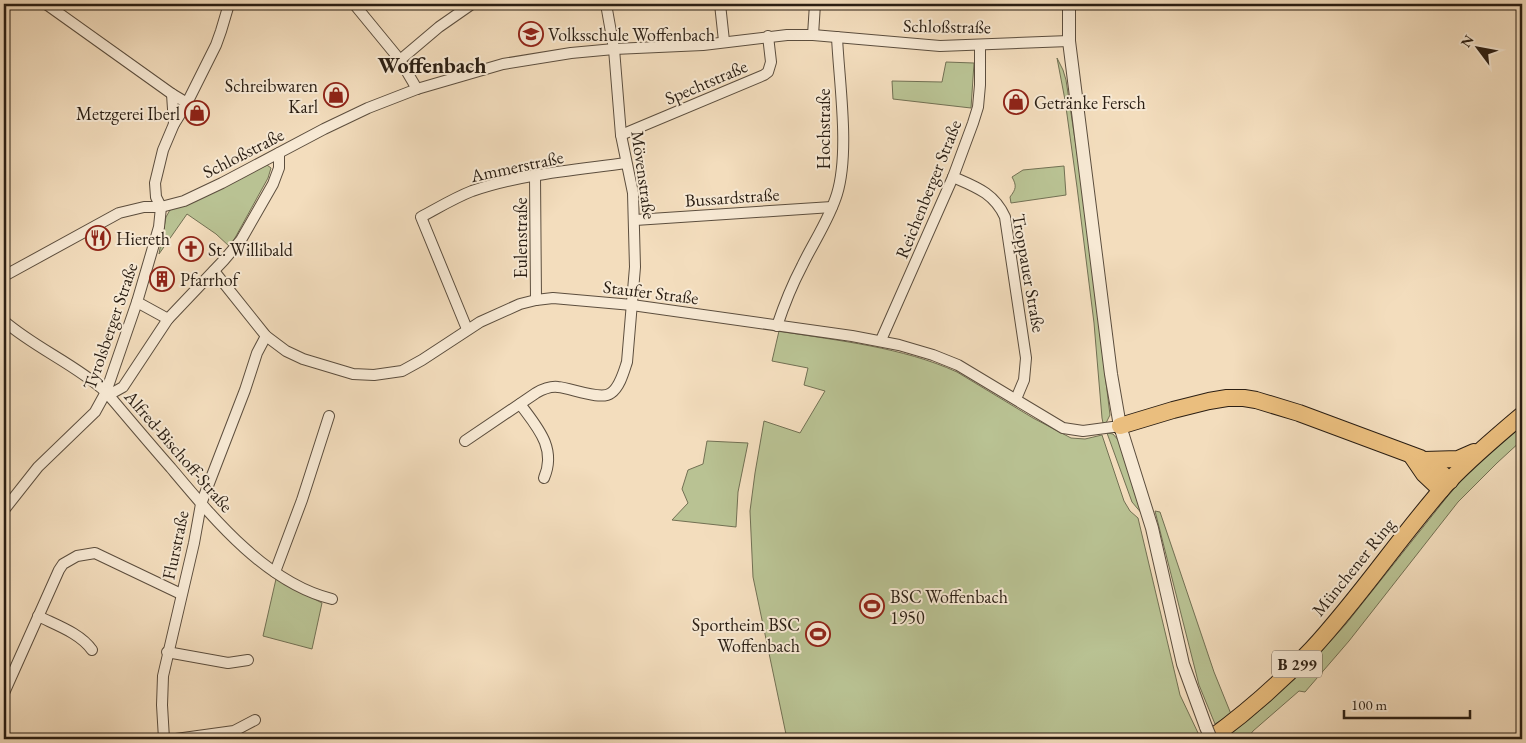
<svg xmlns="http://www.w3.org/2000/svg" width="1526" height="743" font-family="'EB Garamond',serif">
<rect width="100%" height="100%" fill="#f3ddbd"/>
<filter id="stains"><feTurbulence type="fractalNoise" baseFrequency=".004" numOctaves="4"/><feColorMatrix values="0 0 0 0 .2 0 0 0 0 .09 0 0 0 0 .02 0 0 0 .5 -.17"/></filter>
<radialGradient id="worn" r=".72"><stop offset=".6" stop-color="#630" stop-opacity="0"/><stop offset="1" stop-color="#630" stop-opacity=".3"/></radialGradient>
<!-- green -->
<g fill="#b9c293" stroke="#727053">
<polygon points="1057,58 1063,70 1066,80 1082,186 1110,415 1106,423 1103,423 1102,418 1094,323 1077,187 1065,100"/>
<polygon points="946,62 974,63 971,108 893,99 892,81 942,82"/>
<polygon points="267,165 271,168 268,178 230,247 216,234 187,214 159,254 166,217 170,210"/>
<path d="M1064 166 1066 195 1011 203 1010 197C1016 189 1017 186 1012 177L1023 170Z"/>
<path d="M779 331C839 341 902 347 957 372L1033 418 1071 438 1085 439 1102 435 1124 501 1130 511 1138 518 1180 695 1199 735 1194 739H787L753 577 750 511 755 473 764 421 800 433 825 391 804 385 808 368 772 361Z"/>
<polygon points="1522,423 1522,440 1497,463 1458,502 1349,641 1305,692 1299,691 1253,731 1247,739 1224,739 1309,665 1346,624 1447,497 1466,475"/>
<polygon points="1107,433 1113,434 1119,441 1143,515 1132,502"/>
<polygon points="707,441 748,443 738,492 736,527 672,520 688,503 682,489 688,470 703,464"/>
<polygon points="1155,511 1160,512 1214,672 1231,714 1215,724 1199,685"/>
<polygon points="276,579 322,603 312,649 263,636"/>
</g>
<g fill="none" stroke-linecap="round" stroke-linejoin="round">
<defs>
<g id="minor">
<polyline points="46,4 172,94 187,103"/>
<polyline points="354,4 400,60 417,89"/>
<polyline points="720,4 724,41"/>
<polyline points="813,35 815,4"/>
<polyline points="400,60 439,27 472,4"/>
<polyline points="172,94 174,124"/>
<polyline points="621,135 764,75 768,72 771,62 768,36"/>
<polyline points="535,176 536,300"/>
<path d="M953 177C976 187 994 193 1005 217L1026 358 1024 380 1016 399"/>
<polyline points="635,220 832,207"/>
<polyline points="214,271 266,336 286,351 303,359 353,374 374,375 402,371 422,360 480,322 520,304 536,300 553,298 632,305 852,336 899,345 933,355 958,365 1063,428 1083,431 1120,426"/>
<polyline points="4,276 119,213 144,207 161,207 184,201 222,183 324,129 368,108 417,89 503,64 571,53 614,49 703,45 787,35 813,35 940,46 1069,41"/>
<polyline points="137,302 168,319"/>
<path d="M4 321C35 348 75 364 106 392 128 418 149 443 171 468 213 518 266 583 332 599"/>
<path d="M777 326C784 305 792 285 802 266 814 241 829 220 837 194 850 151 839 82 837 37"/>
<path d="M467 329 421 217C438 208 454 198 472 191 521 174 575 170 626 163"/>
<polyline points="881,340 953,177 973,123 978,107 980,85 980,45"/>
<polyline points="106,392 114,392 123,387 168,319 224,260 241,240 273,184 279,168 279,153"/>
<path d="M520 404C537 427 557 448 544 478"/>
<path d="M465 441 536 393C543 389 550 386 558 387 571 388 601 401 611 393 620 387 624 371 627 362L635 267 633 193 621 135 614 49 606 4"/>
<polyline points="4,510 38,467 95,412 106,392 137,302 159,227 161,207 156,197 155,183 163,150 174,124 187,103 216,45 221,31 229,4"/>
<polyline points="275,572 302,500 329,416"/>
<path d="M38 616C56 625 80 633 92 650"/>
<polyline points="167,652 228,663 248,660"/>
<polyline points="4,693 59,570 63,564 77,556 95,553 181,594"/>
<polyline points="164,739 162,705 163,676 194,543 201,504 245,390 257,353 266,336"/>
<polyline points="176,739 234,731 255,720"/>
</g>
<polyline id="tertiary" points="1069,4 1069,41 1111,374 1120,426 1152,528 1183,664 1206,727"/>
<g id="primary">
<polyline points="1120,426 1173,410 1209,401 1227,398 1244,398 1256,400 1299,413 1420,458 1436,468 1450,481"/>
<polyline points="1411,455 1424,474 1441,490"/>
<polyline points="1424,460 1458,459 1474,452"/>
<path d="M1210 739C1247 712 1281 682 1312 649 1361 596 1401 535 1449 481 1472 457 1497 436 1522 415"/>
</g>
</defs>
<!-- minor casing -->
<use href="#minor" stroke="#5c4e3e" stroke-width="12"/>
<!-- tertiary casing -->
<use href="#tertiary" stroke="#5c4e3e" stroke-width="14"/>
<!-- primary casing -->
<use href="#primary" stroke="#2a1e13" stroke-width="18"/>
<!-- minor -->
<use href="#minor" stroke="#f7e9d4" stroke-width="10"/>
<!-- tertiary -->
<use href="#tertiary" stroke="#f7e9d4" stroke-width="12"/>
<!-- primary -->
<use href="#primary" stroke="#eabe7e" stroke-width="16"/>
<defs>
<polyline id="tertiary-bridge" points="1206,727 1211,739"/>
</defs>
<!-- tertiary-bridge casing -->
<use href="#tertiary-bridge" stroke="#5c4e3e" stroke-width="14" stroke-linecap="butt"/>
<!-- tertiary-bridge -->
<use href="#tertiary-bridge" stroke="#f7e9d4" stroke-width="12"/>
</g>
<!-- icons -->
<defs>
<symbol id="school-ring" viewBox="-11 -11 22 22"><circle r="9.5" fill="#f7e9d4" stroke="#8f2418" stroke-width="1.5"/><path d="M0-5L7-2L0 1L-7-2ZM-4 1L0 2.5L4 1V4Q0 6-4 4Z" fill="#8f2418"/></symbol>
<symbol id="shop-ring" viewBox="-11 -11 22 22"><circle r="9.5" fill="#f7e9d4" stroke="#8f2418" stroke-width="1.5"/><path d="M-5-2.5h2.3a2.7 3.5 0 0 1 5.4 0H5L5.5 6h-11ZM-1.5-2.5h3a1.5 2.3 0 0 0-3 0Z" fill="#8f2418"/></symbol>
<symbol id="restaurant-ring" viewBox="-11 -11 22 22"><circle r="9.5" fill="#f7e9d4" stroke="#8f2418" stroke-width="1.5"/><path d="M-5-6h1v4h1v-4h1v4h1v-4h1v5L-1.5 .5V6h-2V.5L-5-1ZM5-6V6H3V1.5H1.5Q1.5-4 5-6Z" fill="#8f2418"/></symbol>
<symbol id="church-ring" viewBox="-11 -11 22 22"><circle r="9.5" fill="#f7e9d4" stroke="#8f2418" stroke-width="1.5"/><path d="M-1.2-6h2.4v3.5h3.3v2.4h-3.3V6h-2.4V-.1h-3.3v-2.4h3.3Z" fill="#8f2418"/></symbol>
<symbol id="building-ring" viewBox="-11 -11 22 22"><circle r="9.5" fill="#f7e9d4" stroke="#8f2418" stroke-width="1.5"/><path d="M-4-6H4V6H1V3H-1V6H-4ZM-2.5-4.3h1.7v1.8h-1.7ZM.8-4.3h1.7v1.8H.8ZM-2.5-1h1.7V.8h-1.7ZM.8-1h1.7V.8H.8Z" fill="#8f2418"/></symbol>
<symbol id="stadium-ring" viewBox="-11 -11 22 22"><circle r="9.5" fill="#f7e9d4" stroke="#8f2418" stroke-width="1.5"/><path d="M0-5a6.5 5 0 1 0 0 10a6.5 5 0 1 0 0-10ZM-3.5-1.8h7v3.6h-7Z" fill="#8f2418"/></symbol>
</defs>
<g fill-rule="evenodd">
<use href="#school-ring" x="517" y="20" width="28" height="28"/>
<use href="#shop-ring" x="322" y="81" width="28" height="28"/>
<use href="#shop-ring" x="1002" y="88" width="28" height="28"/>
<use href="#shop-ring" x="183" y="99" width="28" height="28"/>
<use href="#restaurant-ring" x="84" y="224" width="28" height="28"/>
<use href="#church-ring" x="177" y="235" width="28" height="28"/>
<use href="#building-ring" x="148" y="265" width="28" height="28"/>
<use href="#stadium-ring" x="858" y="592" width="28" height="28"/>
<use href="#stadium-ring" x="804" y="620" width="28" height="28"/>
</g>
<g text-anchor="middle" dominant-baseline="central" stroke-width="4" stroke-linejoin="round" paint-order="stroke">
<!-- shield labels -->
<rect fill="#f7e9d4" stroke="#685b4d" stroke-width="1" x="1272" y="650.5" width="50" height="27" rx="4"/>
<g font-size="16" font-weight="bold" fill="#2a1e13">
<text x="1297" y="664">B 299</text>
</g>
<!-- street labels -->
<g font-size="18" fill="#2a1e13" stroke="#f7e9d4">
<text transform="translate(947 26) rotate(1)">Schloßstraße</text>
<text transform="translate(706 82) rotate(-23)">Spechtstraße</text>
<text transform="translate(823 129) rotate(-90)">Hochstraße</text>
<text transform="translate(243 153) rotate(-27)">Schloßstraße</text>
<text transform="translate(517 166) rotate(-12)">Ammerstraße</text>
<text transform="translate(644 175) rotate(82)">Mövenstraße</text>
<text transform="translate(928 189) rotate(-68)">Reichenberger Straße</text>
<text transform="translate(732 197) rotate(-4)">Bussardstraße</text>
<text transform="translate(520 238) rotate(-90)">Eulenstraße</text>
<text transform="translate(1029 273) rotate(80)">Troppauer Straße</text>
<text transform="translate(651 292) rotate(7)">Staufer Straße</text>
<text transform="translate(110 326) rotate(-71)">Tyrolsberger Straße</text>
<text transform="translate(179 451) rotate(49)">Alfred-Bischoff-Straße</text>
<text transform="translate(175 545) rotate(-78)">Flurstraße</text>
<text transform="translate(1353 567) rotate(-51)">Münchener Ring</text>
</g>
<!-- poi labels -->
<g font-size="18" fill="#2a1e13" stroke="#f7e9d4" text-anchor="start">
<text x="548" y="34">Volksschule Woffenbach</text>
<text x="318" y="85" text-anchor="end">Schreibwaren<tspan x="318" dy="21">Karl</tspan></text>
<text x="1034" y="102">Getränke Fersch</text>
<text x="180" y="113" text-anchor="end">Metzgerei Iberl</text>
<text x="116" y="238">Hiereth</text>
<text x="208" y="249">St. Willibald</text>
<text x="180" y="279">Pfarrhof</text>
<text x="890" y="596">BSC Woffenbach<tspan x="890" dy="21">1950</tspan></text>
<text x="800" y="624" text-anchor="end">Sportheim BSC<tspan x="800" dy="21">Woffenbach</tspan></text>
</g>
<!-- district labels -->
<g font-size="22" font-weight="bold" fill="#2a1e13" stroke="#f7e9d4">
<text x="432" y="65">Woffenbach</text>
</g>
</g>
<!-- margin -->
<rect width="1526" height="743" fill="none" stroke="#f3ddbd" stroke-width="20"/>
<rect x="5" y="5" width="1516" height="733" fill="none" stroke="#2a1e13" stroke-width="2.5"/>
<rect x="10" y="10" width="1506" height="723" fill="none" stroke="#2a1e13"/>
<!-- north arrow -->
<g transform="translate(1478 48) rotate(302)" stroke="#f7e9d4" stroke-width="4" paint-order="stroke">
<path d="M0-4L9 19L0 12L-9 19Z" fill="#2a1e13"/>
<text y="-8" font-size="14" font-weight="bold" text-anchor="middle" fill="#2a1e13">N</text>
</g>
<!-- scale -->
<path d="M1344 710v8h126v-8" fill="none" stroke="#2a1e13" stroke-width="2.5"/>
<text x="1351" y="710" font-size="15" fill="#2a1e13" stroke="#f7e9d4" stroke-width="4" paint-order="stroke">100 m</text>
<rect width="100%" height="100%" filter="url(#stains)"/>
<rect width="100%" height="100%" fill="url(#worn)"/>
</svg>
